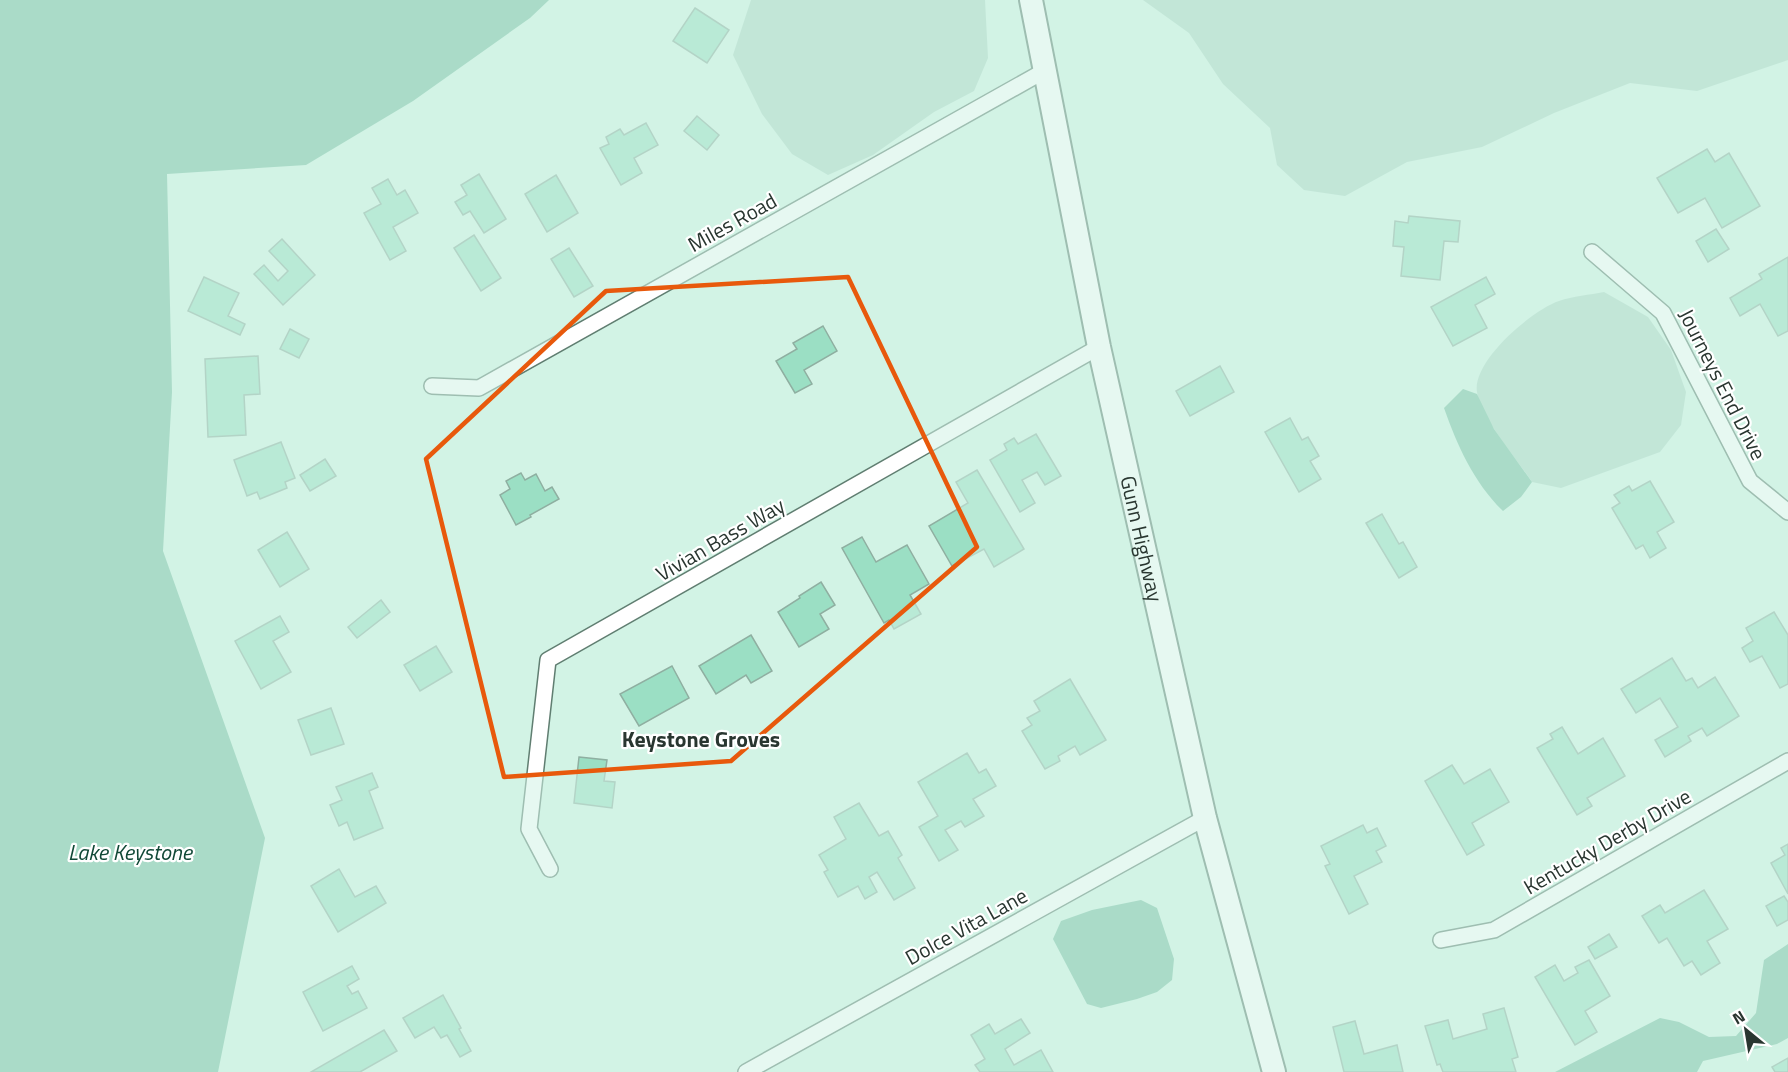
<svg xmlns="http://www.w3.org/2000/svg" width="1788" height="1072" font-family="'Titillium Web',sans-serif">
<rect width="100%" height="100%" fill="#d2f3e5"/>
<!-- green -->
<g fill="#b0d7c6">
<polygon points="751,0 985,0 988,58 974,91 934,112 873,155 828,175 792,154 762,114 733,55"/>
<polygon points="1143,0 1788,0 1788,60 1697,91 1630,83 1554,113 1482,147 1407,162 1345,196 1304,190 1277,165 1270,128 1223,84 1189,33"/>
<path d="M1604 292 1648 317 1671 350 1686 392 1681 425 1660 452 1561 488 1532 482C1517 459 1481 418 1477 392 1472 361 1532 310 1559 301 1573 296 1590 295 1604 292Z"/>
</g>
<!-- water -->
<g fill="#7bbfa4">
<polygon points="0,0 549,0 530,18 413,101 306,165 167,174 172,392 163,551 265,838 218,1072 0,1072"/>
<path d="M1463 389 1477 394 1494 429 1532 482 1521 497 1503 511C1474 483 1457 445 1444 408Z"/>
<polygon points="1141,900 1157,908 1174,959 1172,980 1157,992 1137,999 1101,1008 1087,1004 1053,939 1061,921 1092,910"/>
<polygon points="1788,944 1788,1038 1777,1044 1703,1061 1697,1072 1555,1072 1660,1018 1679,1022 1709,1037 1736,1036 1756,1013 1764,960"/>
</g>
<!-- building -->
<g fill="#9bdfc4" stroke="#8fafa1" stroke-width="1.5">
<polygon points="695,8 729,30 707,63 673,41"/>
<polygon points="697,116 719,135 707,150 684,131"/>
<polygon points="646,123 658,145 634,158 642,173 621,185 600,148 609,144 606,137 620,129 624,135"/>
<polygon points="1707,149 1715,162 1729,153 1760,206 1722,228 1705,198 1678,213 1657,178"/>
<polygon points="479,174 506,219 484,233 470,211 463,215 455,202 467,195 461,185"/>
<polygon points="556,175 578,213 547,232 525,194"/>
<polygon points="388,179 397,195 405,190 418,213 393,227 406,251 390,260 364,213 381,204 372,188"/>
<polygon points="1409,216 1460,221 1458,242 1444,241 1440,280 1401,276 1404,247 1393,246 1395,221 1408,223"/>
<polygon points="1716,229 1729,249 1708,262 1696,241"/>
<polygon points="474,235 501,278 481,291 454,248"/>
<polygon points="282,239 315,275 283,305 254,274 264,265 278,281 288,271 269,251"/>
<polygon points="569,248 593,286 574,297 551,259"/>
<polygon points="1788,257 1788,331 1778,336 1760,304 1740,316 1730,298 1762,279 1759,274"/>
<polygon points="204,277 239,293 228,316 245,324 240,335 188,311"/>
<polygon points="1486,277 1495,294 1475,305 1487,328 1453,346 1431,307"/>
<polygon points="823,326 837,351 804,370 812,384 795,393 776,361 797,349 793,343"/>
<polygon points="290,329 309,339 299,358 280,349"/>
<polygon points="258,356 260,394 244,395 246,435 208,437 205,359"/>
<polygon points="1220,366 1234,392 1190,416 1176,391"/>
<polygon points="1290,418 1302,440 1308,437 1319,456 1310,461 1321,479 1299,492 1265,432"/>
<polygon points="1036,434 1061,476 1045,485 1037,472 1022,480 1035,503 1020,512 990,460 1007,450 1004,444 1014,438 1018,444"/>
<polygon points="281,442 295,478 285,482 287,488 260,499 257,492 247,496 234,460"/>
<polygon points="325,459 336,476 310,491 300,475"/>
<polygon points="977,470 1024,549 994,567 984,549 952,566 929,526 968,503 956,482"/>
<polygon points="521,473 525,480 536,474 545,491 552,487 559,499 530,515 531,517 516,525 500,495 510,489 506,481"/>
<polygon points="1650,481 1674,522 1657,532 1666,548 1650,558 1643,545 1636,549 1612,508 1620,503 1614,495 1629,486 1632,491"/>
<polygon points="1382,514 1399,544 1403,542 1417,567 1399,578 1366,523"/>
<polygon points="287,532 309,569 280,587 258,550"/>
<polygon points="862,537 876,562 907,545 929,584 910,595 921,614 894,629 889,620 884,623 842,548"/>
<polygon points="821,582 835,605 820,614 829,629 799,647 778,612 800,598 799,596"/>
<polygon points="381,600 390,612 357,638 348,627"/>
<polygon points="1774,612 1788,635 1788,684 1780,688 1762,656 1750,662 1742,648 1753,641 1746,628"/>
<polygon points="280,616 289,632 273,641 291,672 261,689 235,641"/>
<polygon points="751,635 772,671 751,683 746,675 716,694 699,666"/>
<polygon points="436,646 452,672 420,691 404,665"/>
<polygon points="1672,658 1686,681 1692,678 1698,688 1715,677 1739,716 1707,736 1702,728 1688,736 1691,741 1665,757 1655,740 1678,727 1660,698 1636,713 1621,689"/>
<polygon points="672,666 689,698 639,726 620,694"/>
<polygon points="1070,679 1106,740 1080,755 1075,746 1058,756 1060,761 1045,769 1022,731 1032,725 1027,718 1040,711 1034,701"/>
<polygon points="331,708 344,744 311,755 298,720"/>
<polygon points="1562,727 1578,754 1603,738 1625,776 1587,798 1592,806 1577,815 1537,748 1553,739 1550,734"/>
<polygon points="967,753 979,773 986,769 996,786 973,799 984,816 965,827 961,821 945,830 958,850 939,861 919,827 938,816 918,782"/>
<polygon points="579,757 607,760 604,781 615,782 612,808 574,803"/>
<polygon points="1452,765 1464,784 1490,769 1509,802 1472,823 1484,845 1467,855 1425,781"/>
<polygon points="372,773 378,787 369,791 383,828 354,840 347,822 339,826 330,805 342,800 336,787"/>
<polygon points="859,803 879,836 888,831 902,855 898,858 915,888 894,900 877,872 869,877 877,892 865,899 858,886 838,897 824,872 828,870 819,855 846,839 834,817"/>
<polygon points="1363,825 1367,833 1377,828 1386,846 1376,851 1382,862 1354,876 1368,904 1349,914 1325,866 1330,864 1321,846"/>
<polygon points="1788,844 1788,894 1771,863 1785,855 1781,848"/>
<polygon points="339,869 355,897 376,886 386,903 338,932 311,886"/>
<polygon points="1704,890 1728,929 1707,941 1720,963 1701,975 1692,961 1684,966 1667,938 1659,943 1642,916 1660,905 1665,913"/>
<polygon points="1784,896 1788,902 1788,920 1777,926 1766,906"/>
<polygon points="1609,934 1617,947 1595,959 1588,947"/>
<polygon points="1589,960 1610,996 1585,1011 1597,1032 1575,1045 1535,977 1555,965 1564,981 1578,973 1575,967"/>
<polygon points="352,966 359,979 347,986 352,994 358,991 367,1008 323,1031 303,992"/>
<polygon points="443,995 461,1028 459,1029 471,1051 460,1057 447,1035 441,1038 434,1027 415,1038 403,1018"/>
<polygon points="1504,1008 1518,1057 1512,1059 1516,1072 1443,1072 1440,1064 1437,1065 1425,1026 1448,1020 1453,1039 1487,1029 1483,1014"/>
<polygon points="1021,1019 1030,1033 1005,1049 1014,1065 1041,1050 1053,1072 980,1072 975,1065 985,1059 971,1035 989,1024 995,1034"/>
<polygon points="1355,1021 1364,1054 1397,1045 1403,1072 1344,1072 1333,1027"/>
<polygon points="384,1030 397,1051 360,1072 311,1072"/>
<polygon points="1788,1058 1788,1072 1775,1072 1772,1067"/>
</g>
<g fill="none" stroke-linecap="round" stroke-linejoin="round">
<defs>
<g id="minor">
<polyline points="1592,252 1663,313 1750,481 1788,512"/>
<polyline points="432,386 479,388 1046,70"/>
<polyline points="550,869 529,829 548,660 1099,347"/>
<polyline points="1441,940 1494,930 1788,761"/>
<polyline points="746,1072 1205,818"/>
</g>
<g id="secondary">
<path id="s1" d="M1031 0 1099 347 1205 818 1274 1072"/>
</g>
</defs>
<!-- minor casing -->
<use href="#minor" stroke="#607e71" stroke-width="18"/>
<!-- secondary casing -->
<use href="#secondary" stroke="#607e71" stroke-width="26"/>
<!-- minor -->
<use href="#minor" stroke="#fff" stroke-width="15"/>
<!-- secondary -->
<use href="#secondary" stroke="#fff" stroke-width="22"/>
</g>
<!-- marked area -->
<path d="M0 0H1788V1072H0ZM848 277 977 547 731 761 504 777 426 459 606 291Z" fill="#d2f3e5" fill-opacity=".55" fill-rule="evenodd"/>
<path fill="none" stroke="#e8590c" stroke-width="4.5" stroke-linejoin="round" d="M848 277 977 547 731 761 504 777 426 459 606 291Z"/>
<g text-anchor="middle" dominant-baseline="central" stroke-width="4.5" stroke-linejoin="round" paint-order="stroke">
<!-- street labels -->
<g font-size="21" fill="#293630" stroke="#fff">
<text transform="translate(732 222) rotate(-29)">Miles Road</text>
<text transform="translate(1723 384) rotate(63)">Journeys End Drive</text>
<text stroke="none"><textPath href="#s1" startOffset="550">Gunn Highway</textPath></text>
<text transform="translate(720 539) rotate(-30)">Vivian Bass Way</text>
<text transform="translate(1607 841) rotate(-30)">Kentucky Derby Drive</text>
<text transform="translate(966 926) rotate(-29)">Dolce Vita Lane</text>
</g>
<!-- neighbourhood labels -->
<g font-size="22" font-weight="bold" fill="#293630" stroke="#fff">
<text x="701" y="739">Keystone Groves</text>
</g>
<!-- water labels -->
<g font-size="22" font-style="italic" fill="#114937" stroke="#fff">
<text x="130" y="852">Lake Keystone</text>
</g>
</g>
<!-- north arrow -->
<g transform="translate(1746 1030) rotate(330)" stroke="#ffffff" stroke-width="4.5" paint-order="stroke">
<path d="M0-4.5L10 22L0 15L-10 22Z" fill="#293630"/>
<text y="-9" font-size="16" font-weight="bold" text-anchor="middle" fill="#293630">N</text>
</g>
</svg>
